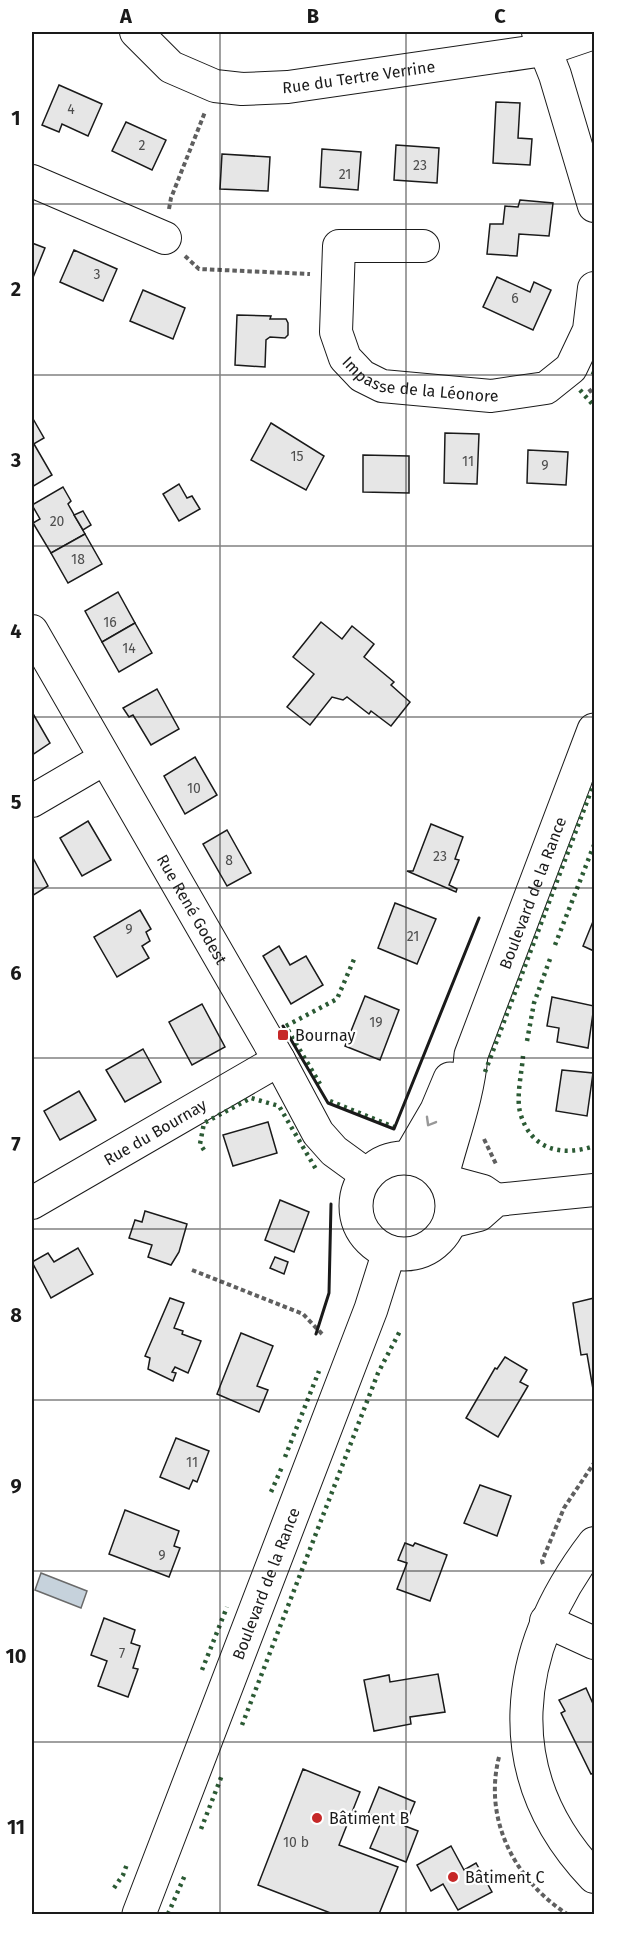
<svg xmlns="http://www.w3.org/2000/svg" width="626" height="1946" font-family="'Fira Sans',sans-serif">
<rect width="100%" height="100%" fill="#fff"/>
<!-- water -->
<polygon fill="#c6d2dc" stroke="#6a6a6a" stroke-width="1.5" points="41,1573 87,1591 81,1608 35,1590"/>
<!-- building -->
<g fill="#e6e6e6" stroke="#1a1a1a" stroke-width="1.5">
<polygon points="59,85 102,104 88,136 62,124 59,132 42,125"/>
<polygon points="496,102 520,103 518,138 532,139 530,165 493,163"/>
<polygon points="126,122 166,140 152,170 112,151"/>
<polygon points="396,145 439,148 437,183 394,180"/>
<polygon points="322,149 361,152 358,190 320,187"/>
<polygon points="222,154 270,157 268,191 220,189"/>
<polygon points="520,200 553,203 549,236 519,234 517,256 487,254 490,224 503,224 505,206 518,207"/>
<polygon points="32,243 45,248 32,280"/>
<polygon points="74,250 117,269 103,301 60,282"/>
<polygon points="497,277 530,292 534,282 551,290 533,330 483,307"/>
<polygon points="143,290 185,308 173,339 130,321"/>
<polygon points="237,315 271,316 270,319 286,319 288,323 288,335 285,338 270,337 266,340 265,367 235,365"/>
<polygon points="32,417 44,438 32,445"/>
<polygon points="271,423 324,456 306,490 251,460"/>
<polygon points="445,433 479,434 477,484 444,483"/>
<polygon points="34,444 52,475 32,487 32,445"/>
<polygon points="528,450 568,452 566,485 527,483"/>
<polygon points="363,455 409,456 409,493 363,492"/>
<polygon points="179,484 187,498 192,496 200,509 179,521 163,494"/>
<polygon points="63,487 71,501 68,504 85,534 51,553 33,523 40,519 32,505"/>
<polygon points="83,511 91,525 83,530 74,515"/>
<polygon points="85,534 102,564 68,583 51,553"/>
<polygon points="118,592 135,623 102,642 85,611"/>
<polygon points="321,622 342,639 352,626 374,644 364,657 394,682 391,685 410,702 391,726 371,711 369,714 347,697 343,700 332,697 310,725 287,707 314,674 293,657"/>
<polygon points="135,623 152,653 119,672 102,642"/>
<polygon points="157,689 179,729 151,745 133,715 129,717 123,708"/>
<polygon points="32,712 50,743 32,755"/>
<polygon points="195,757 217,795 185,814 164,776"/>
<polygon points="88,821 111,860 82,876 60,838"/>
<polygon points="431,824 463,837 455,859 459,860 449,885 457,889 456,892 407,871 413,871"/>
<polygon points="227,830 251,873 227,886 203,844"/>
<polygon points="32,856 48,886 32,896"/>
<polygon points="395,903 436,919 417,964 378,948"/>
<polygon points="140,910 151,929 146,932 150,941 142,946 149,958 117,977 94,937"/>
<polygon points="594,919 594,951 583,946"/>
<polygon points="279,946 290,965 306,956 323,985 291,1004 263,956"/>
<polygon points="365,996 399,1010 380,1060 345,1046"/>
<polygon points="552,997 594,1006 588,1048 557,1042 559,1028 547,1026"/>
<polygon points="202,1004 225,1047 192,1065 169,1022"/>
<polygon points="143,1049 161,1082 125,1102 106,1070"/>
<polygon points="562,1070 593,1073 587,1116 556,1111"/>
<polygon points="79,1091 96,1120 60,1140 44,1111"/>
<polygon points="268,1122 277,1153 233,1166 223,1135"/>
<polygon points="280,1200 309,1212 294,1252 265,1240"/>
<polygon points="145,1211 187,1224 179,1252 171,1265 148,1257 152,1245 129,1238 135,1220 142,1222"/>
<polygon points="78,1248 93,1274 51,1298 32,1262 48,1253 54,1262"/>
<polygon points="275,1257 288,1262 284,1274 270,1268"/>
<polygon points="170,1298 184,1303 174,1328 183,1331 182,1334 201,1341 188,1373 175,1367 172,1372 176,1373 173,1381 148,1369 150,1358 145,1356"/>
<polygon points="594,1298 594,1395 587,1354 581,1355 573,1303"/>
<polygon points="241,1333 273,1346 257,1386 268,1390 259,1412 217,1394"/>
<polygon points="505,1357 527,1370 520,1382 528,1386 498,1437 466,1418 495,1368 497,1369"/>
<polygon points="176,1438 209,1451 197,1482 193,1480 189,1489 160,1477"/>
<polygon points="480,1485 511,1496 497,1536 464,1523"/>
<polygon points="125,1510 179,1531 174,1546 180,1548 169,1577 109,1554"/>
<polygon points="405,1543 413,1546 415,1543 447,1555 430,1601 397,1589 407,1563 398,1560"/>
<polygon points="104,1618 135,1630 131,1643 140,1646 133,1668 138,1669 128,1697 98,1686 107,1661 91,1655"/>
<polygon points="438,1674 445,1712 410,1717 411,1724 374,1731 364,1680 389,1675 390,1682"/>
<polygon points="586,1688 594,1706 594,1773 591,1774 561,1713 565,1711 559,1700"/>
<polygon points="303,1769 360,1792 339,1845 398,1867 379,1914 333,1914 258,1885"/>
<polygon points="379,1787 415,1802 405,1826 418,1831 406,1862 370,1848 382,1820 368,1814"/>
<polygon points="451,1846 464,1870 476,1863 492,1892 458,1910 443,1884 431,1891 417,1865"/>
</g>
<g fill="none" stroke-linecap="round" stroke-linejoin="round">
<defs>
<g id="minor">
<path id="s1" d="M136 32 171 67 215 86 242 89 288 87 544 50 594 33"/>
<polyline points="538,32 555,75 594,206"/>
<polyline points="32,181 165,238"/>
<path id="s2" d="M423 246H339L336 332 345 358 362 376 382 386 491 396 546 388 571 368 589 330 594 288"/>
<path id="s3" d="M32 631 279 1060 318 1133 334 1151 367 1175"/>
<polyline points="32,801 104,759"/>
<polyline points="446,1181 483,1191 496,1200"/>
<path id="s4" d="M32 1203 279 1060"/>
<polyline points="450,1222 479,1215 496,1200 594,1190"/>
<path d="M594 1543C512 1650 496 1774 594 1877"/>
<polyline points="546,1621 594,1643"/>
</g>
<g id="major">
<circle cx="404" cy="1206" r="48"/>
<polyline points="409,1158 437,1110 450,1079"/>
<path id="s5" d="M442 1176C452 1136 468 1096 471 1055L594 730"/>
<path id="s6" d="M139 1914 371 1309 389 1252"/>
</g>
</defs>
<!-- minor casing -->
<use href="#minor" stroke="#1a1a1a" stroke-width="34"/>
<!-- major casing -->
<use href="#major" stroke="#1a1a1a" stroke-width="35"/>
<!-- path -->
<g stroke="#5f5f5f" stroke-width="4" stroke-dasharray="4.5 3" stroke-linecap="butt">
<polyline points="169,209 171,198 205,112"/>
<polyline points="185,256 199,269 310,274"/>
<polyline points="589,389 594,396"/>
<polyline points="484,1139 496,1164"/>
<polyline points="192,1270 303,1314 322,1334"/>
<polyline points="543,1564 542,1561 564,1508 594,1463"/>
<path d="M499 1757C483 1820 515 1880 567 1914"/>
</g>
<!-- minor -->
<use href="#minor" stroke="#fff" stroke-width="32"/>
<!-- major -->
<use href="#major" stroke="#fff" stroke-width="33"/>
<!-- hedge -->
<g stroke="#2b5a34" stroke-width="4.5" stroke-dasharray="3 4.5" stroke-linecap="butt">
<polyline points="594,372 592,376 594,379"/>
<polyline points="580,390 594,406"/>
<polyline points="555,945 594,845"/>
<polyline points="286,1026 337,999 355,957"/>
<polyline points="288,1030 320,1084"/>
<polyline points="527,1041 534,1003 550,959"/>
<path d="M523 1056C522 1072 516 1096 520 1112 530 1150 562 1157 594 1146"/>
<polyline points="485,1072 594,783"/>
<polyline points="330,1101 394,1127"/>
<polyline points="204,1150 200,1144 204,1123 251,1098 279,1106 317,1171"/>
<polyline points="285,1457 319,1371"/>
<polyline points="271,1492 282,1467"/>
<polyline points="202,1670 227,1607"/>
<polyline points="242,1725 378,1373 400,1331"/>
<polyline points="201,1829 222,1775"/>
<polyline points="114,1888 123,1875 127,1864"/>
<polyline points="168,1914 185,1875"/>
</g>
<!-- wall -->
<g stroke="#1a1a1a" stroke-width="3">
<polyline points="283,1026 328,1103 394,1129 479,918"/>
<polyline points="316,1334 329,1293 331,1204"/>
</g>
</g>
<!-- one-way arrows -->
<defs><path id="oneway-chevron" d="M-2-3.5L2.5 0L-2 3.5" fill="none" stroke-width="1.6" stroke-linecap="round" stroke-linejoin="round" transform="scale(1.5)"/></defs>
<use stroke="#989898" href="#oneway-chevron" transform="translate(430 1122) rotate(120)"/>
<!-- grid -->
<path fill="none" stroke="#1a1a1a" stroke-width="1.5" stroke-opacity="0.55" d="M220 32V1914M406 32V1914M32 204H594M32 375H594M32 546H594M32 717H594M32 888H594M32 1058H594M32 1229H594M32 1400H594M32 1571H594M32 1742H594"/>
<!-- markers -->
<g fill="#c62828" stroke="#fff" stroke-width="2">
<rect x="277" y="1029" width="12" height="12" rx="3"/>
<circle cx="317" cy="1818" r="6"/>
<circle cx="453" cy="1877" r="6"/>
</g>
<g text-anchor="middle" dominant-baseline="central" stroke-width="4.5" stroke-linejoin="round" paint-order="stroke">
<!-- number labels -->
<g font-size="14" fill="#4d4d4d">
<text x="71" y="109">4</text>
<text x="142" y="145">2</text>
<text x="420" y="165">23</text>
<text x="345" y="174">21</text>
<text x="97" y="274">3</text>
<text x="515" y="298">6</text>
<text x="297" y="456">15</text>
<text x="468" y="461">11</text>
<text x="545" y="465">9</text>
<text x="57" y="521">20</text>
<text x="78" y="559">18</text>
<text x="110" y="622">16</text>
<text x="129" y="648">14</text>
<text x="194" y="788">10</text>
<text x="440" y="856">23</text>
<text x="229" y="860">8</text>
<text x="129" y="929">9</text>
<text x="413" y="936">21</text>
<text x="376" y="1022">19</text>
<text x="192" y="1462">11</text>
<text x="162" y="1555">9</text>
<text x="122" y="1653">7</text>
<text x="296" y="1842">10 b</text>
</g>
<!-- street labels -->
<g font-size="16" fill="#1a1a1a" stroke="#fff">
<text stroke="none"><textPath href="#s1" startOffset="242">Rue du Tertre Verrine</textPath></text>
<text stroke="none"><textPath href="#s2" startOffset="280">Impasse de la Léonore</textPath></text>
<text stroke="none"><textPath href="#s5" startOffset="298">Boulevard de la Rance</textPath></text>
<text stroke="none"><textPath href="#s3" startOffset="321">Rue René Godest</textPath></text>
<text stroke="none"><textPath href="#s4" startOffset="142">Rue du Bournay</textPath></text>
<text stroke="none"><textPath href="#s6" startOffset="354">Boulevard de la Rance</textPath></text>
</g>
<!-- poi labels -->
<g font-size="16" fill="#1a1a1a" stroke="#fff" text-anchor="start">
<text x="295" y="1035">Bournay</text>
<text x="329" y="1818">Bâtiment B</text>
<text x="465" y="1877">Bâtiment C</text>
</g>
</g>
<!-- border -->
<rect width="626" height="1946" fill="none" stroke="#ffffff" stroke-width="66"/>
<rect x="33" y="33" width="560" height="1880" fill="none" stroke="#1a1a1a" stroke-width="2"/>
<g font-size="20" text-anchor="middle" font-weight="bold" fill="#1a1a1a">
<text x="126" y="23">A</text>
<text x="313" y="23">B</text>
<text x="500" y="23">C</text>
<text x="16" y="125">1</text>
<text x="16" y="296">2</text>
<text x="16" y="467">3</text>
<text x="16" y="638">4</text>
<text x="16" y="809">5</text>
<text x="16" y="980">6</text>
<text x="16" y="1151">7</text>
<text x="16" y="1322">8</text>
<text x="16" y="1493">9</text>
<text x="16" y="1663">10</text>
<text x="16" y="1834">11</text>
</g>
</svg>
